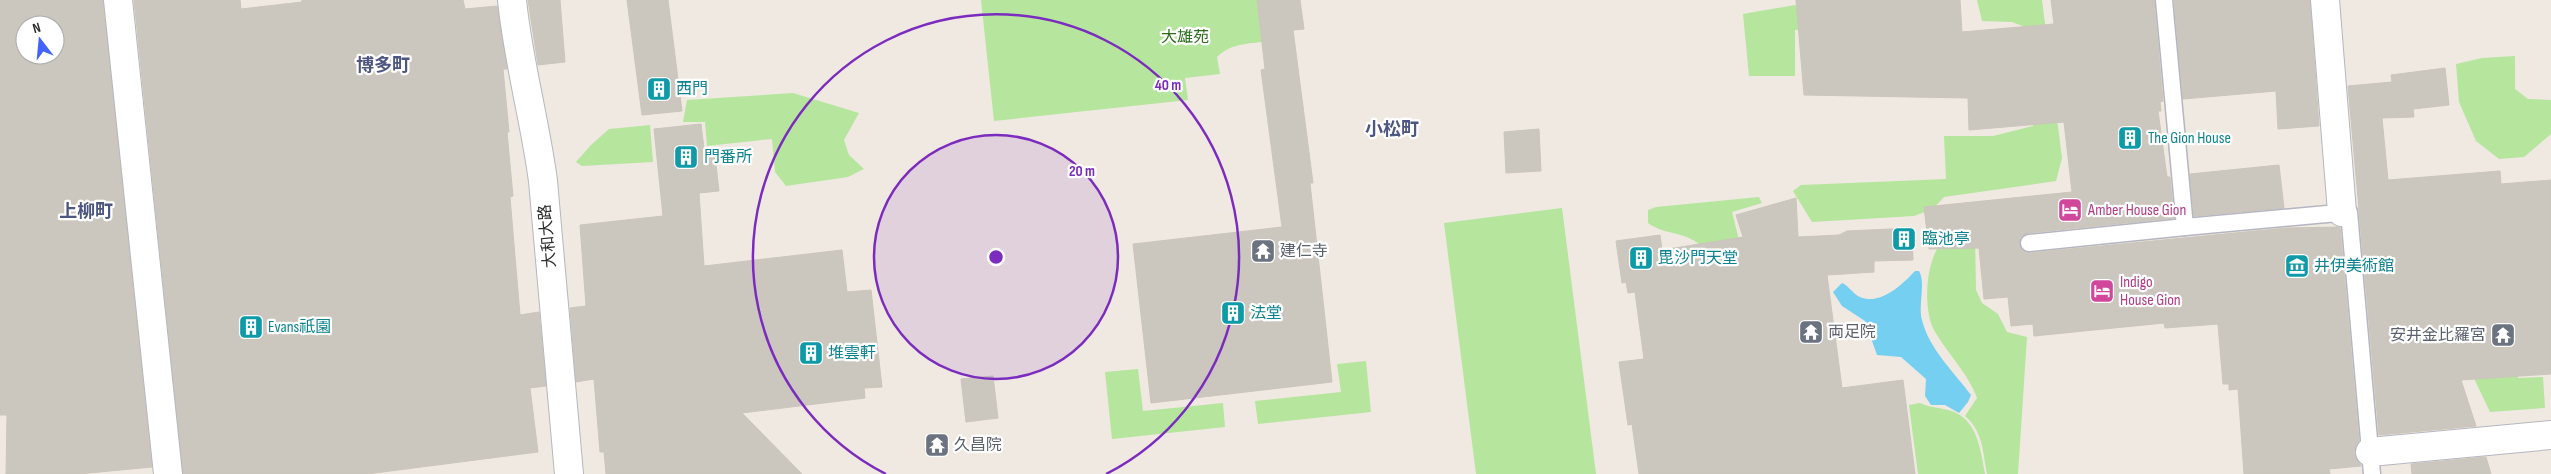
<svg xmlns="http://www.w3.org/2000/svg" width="2551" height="474" font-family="'Sofia Sans Condensed','Noto Sans JP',sans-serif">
<rect width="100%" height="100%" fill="#efe9e1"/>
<!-- green -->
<g fill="#b6e59e">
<path d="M981 0H1257L1262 42C1245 44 1230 44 1217 57L1220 74 1185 78 1188 100 994 121Z"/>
<polygon points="1977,0 2042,0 2062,158 2056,181 1944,197 1933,209 1914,216 1812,222 1793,191 1801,185 1946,179 1944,136 1993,136 2033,126 2038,55 2036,31 2012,22 1982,21"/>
<polygon points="1795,5 1819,17 1821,28 1795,30 1795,76 1749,76 1743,14"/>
<polygon points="2515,56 2515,89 2528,99 2551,100 2551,134 2524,157 2499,159 2476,141 2459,102 2456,64 2482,58"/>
<polygon points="793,93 859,113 844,140 849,155 864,169 848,177 786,186 775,172 772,139 707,146 705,122 683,122 687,100"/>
<polygon points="650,125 653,162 582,166 576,162 591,145 609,129"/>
<path d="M1759 197 1762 203 1732 212 1741 248 1705 249C1684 229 1668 237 1648 223V210L1656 207Z"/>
<polygon points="1562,208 1596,474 1476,474 1444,223"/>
<path d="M1975 233 1976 290 1982 303 1998 314 2007 332 2027 337 2018 474H1987C1983 453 1983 431 1965 416L1977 398C1968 373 1947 353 1934 330 1922 309 1925 249 1949 237 1956 234 1968 234 1975 233Z"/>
<polygon points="2516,347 2518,378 2543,377 2545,408 2490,412 2461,351"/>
<polygon points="1366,361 1371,412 1258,424 1255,401 1341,392 1337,364"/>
<polygon points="1138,369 1143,411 1223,403 1225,427 1112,439 1105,372"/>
<path d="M1920 403C1929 407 1934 407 1943 409 1977 414 1980 447 1985 474H1918L1909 405Z"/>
</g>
<!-- water -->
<path fill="#75cff0" d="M1915 271H1919C1926 282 1918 306 1922 320 1929 349 1954 372 1971 395L1968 402 1959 413 1945 405H1931L1925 396 1926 379 1901 357 1877 355 1865 321 1842 306 1833 292 1842 283C1849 286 1853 294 1860 297 1880 306 1903 284 1915 271Z"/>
<!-- building -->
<g fill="#cbc7bf" stroke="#cbc5ba" fill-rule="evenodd">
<path d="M0 0H103L152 467 78 474H6L7 415H0ZM25 25H55V55H25Z"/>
<polygon points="134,0 240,0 241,9 302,2 302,0 463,0 465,9 497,6 507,69 503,69 509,132 507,132 513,196 510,197 520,315 539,312 546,386 530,388 538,452 367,474 183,474"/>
<polygon points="528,0 560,0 565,62 538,65"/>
<polygon points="627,0 668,0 682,111 642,115"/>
<polygon points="1257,0 1300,0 1304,29 1293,30 1313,183 1310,183 1332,382 1151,403 1133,244 1282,227 1261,70 1265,69"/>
<polygon points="1796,0 1960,0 1962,32 2054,24 2051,0 2154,0 2163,101 2160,102 2161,111 2158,111 2167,177 2170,177 2174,218 2028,233 2020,238 2021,248 2030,253 2286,228 2340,227 2359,441 2354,453 2361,466 2329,469 2330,474 2244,474 2238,389 2229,390 2229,384 2223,384 2218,324 2165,328 2164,323 2034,336 2033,324 2011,326 2008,297 1984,299 1979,248 1929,249 1924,207 2072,192 2064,122 1969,130 1968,98 1804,95"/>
<polygon points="2174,0 2310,0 2319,126 2278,129 2276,91 2183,99"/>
<polygon points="2445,68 2449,105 2413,109 2414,117 2382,118 2388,180 2500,171 2501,184 2551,180 2551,374 2461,380 2476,426 2379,435 2348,86 2392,82 2391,75"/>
<polygon points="701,124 704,149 714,148 719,191 699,193 704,266 842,250 847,292 871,290 882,387 864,388 865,398 742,413 802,474 606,474 604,452 600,452 594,379 576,382 570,308 586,306 580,225 663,216 654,129"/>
<polygon points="1539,129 1541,171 1506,173 1504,132"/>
<polygon points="2279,165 2284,208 2194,216 2190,174"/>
<polygon points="1796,198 1798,237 1839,235 1847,231 1912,228 1913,260 1874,261 1874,272 1827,275 1842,388 1903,380 1915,474 1639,474 1632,424 1628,425 1619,362 1644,359 1635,292 1628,293 1626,282 1622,283 1616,241 1660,235 1662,250 1743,237 1736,215"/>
<polygon points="993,376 998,418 966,422 961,379"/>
<polygon points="2486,457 2491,474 2412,474 2411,464"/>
</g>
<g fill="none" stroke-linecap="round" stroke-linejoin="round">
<defs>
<g id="service">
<polyline points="2164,0 2185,227 2349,212 2372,474"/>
<polyline points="2029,243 2185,227"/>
</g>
<g id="minor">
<polyline points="118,0 168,474"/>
<path d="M512 0C518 61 535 120 543 181L569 474"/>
<polyline points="2325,0 2342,212"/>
<polyline points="2370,452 2551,435"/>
</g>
</defs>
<!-- service casing -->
<use href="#service" stroke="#b4b7c1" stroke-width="19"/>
<!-- minor casing -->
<use href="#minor" stroke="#b4b7c1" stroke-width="30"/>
<!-- service -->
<use href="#service" stroke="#fff" stroke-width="16"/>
<!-- minor -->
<use href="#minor" stroke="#fff" stroke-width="28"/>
</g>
<!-- distance rings -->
<circle cx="996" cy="257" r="122" fill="#7b2cbf" fill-opacity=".12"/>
<g fill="none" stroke="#7b2cbf" stroke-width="2.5">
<circle cx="996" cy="257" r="122"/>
<path d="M886 474A243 243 0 1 1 1106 474"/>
</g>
<!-- icons -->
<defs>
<symbol id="building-square" viewBox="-11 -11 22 22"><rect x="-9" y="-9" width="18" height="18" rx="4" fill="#0f9aa8" stroke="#fff"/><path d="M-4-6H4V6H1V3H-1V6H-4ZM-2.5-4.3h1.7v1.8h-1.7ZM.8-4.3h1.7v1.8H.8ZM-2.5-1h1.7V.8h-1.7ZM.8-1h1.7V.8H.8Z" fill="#fff"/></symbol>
<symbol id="hotel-square" viewBox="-11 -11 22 22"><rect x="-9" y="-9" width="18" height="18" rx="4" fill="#d1479c" stroke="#fff"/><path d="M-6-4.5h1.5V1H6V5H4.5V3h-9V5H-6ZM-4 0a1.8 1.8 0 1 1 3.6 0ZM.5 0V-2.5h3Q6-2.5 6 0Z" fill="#fff"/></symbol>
<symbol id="temple-square" viewBox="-11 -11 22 22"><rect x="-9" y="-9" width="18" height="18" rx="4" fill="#6b7280" stroke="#fff"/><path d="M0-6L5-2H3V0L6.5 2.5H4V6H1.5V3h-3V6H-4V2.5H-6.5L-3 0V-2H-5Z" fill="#fff"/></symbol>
<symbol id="museum-square" viewBox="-11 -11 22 22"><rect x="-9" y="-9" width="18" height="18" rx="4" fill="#0f9aa8" stroke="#fff"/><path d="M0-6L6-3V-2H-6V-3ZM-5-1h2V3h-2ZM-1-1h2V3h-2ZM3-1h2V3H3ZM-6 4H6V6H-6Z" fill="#fff"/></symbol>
</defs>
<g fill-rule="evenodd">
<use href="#building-square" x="645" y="75" width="28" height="28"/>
<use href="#building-square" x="2116" y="124" width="28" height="28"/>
<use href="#building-square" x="672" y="143" width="28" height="28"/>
<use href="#hotel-square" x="2056" y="196" width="28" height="28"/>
<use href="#building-square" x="1890" y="225" width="28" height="28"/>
<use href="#temple-square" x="1249" y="237" width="28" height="28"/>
<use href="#building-square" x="1627" y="244" width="28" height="28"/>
<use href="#museum-square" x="2283" y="252" width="28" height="28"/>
<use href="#hotel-square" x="2088" y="277" width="28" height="28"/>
<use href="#building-square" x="1219" y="299" width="28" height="28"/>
<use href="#building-square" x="237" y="313" width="28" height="28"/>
<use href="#temple-square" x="1797" y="318" width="28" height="28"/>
<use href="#temple-square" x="2489" y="321" width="28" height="28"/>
<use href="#building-square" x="797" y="339" width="28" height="28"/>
<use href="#temple-square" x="923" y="431" width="28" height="28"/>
</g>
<g text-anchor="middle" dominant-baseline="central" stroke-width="4.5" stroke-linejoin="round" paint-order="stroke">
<!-- park labels -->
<g font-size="16" fill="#2c6e1b" stroke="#fff">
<text x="1185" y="37">大雄苑</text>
</g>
<!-- culture labels -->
<g font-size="16" fill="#0d838f" stroke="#fff" text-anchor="start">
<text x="676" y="89">西門</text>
<text x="2148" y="138">The Gion House</text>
<text x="704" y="157">門番所</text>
<text x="1922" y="239">臨池亭</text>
<text x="1658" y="258">毘沙門天堂</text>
<text x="2314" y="266">井伊美術館</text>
<text x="1250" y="313">法堂</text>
<text x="268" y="327">Evans祇園</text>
<text x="828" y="353">堆雲軒</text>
</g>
<!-- hotel labels -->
<g font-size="16" fill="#b23c85" stroke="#fff" text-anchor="start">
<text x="2088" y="210">Amber House Gion</text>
<text x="2120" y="282">Indigo<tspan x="2120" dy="18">House Gion</tspan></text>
</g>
<!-- street labels -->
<g font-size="16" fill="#2e2e2e" stroke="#fff">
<text transform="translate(548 236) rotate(-95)">大和大路</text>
</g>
<!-- worship labels -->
<g font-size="16" fill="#5b616d" stroke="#fff" text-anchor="start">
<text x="1280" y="251">建仁寺</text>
<text x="1828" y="332">両足院</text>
<text x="2486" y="335" text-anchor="end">安井金比羅宮</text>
<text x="954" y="445">久昌院</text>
</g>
<!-- neighbourhood labels -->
<g font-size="18" font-weight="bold" fill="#4d5680" stroke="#fff">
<text x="383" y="65">博多町</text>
<text x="1392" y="129">小松町</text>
<text x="86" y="211">上柳町</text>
</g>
</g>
<circle cx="996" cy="257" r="8" fill="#7b2cbf" stroke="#fff" stroke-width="2.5"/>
<g font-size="15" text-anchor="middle" font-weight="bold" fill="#7b2cbf" stroke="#fff" stroke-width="4.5" stroke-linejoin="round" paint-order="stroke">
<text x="1168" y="90">40 m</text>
<text x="1082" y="176">20 m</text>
</g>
<!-- north arrow -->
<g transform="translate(40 40) rotate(344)"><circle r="24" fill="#ffffff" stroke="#ababab"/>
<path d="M0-4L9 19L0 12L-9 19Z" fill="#4264fb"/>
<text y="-8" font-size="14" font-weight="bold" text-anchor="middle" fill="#2e2e2e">N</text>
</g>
</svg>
